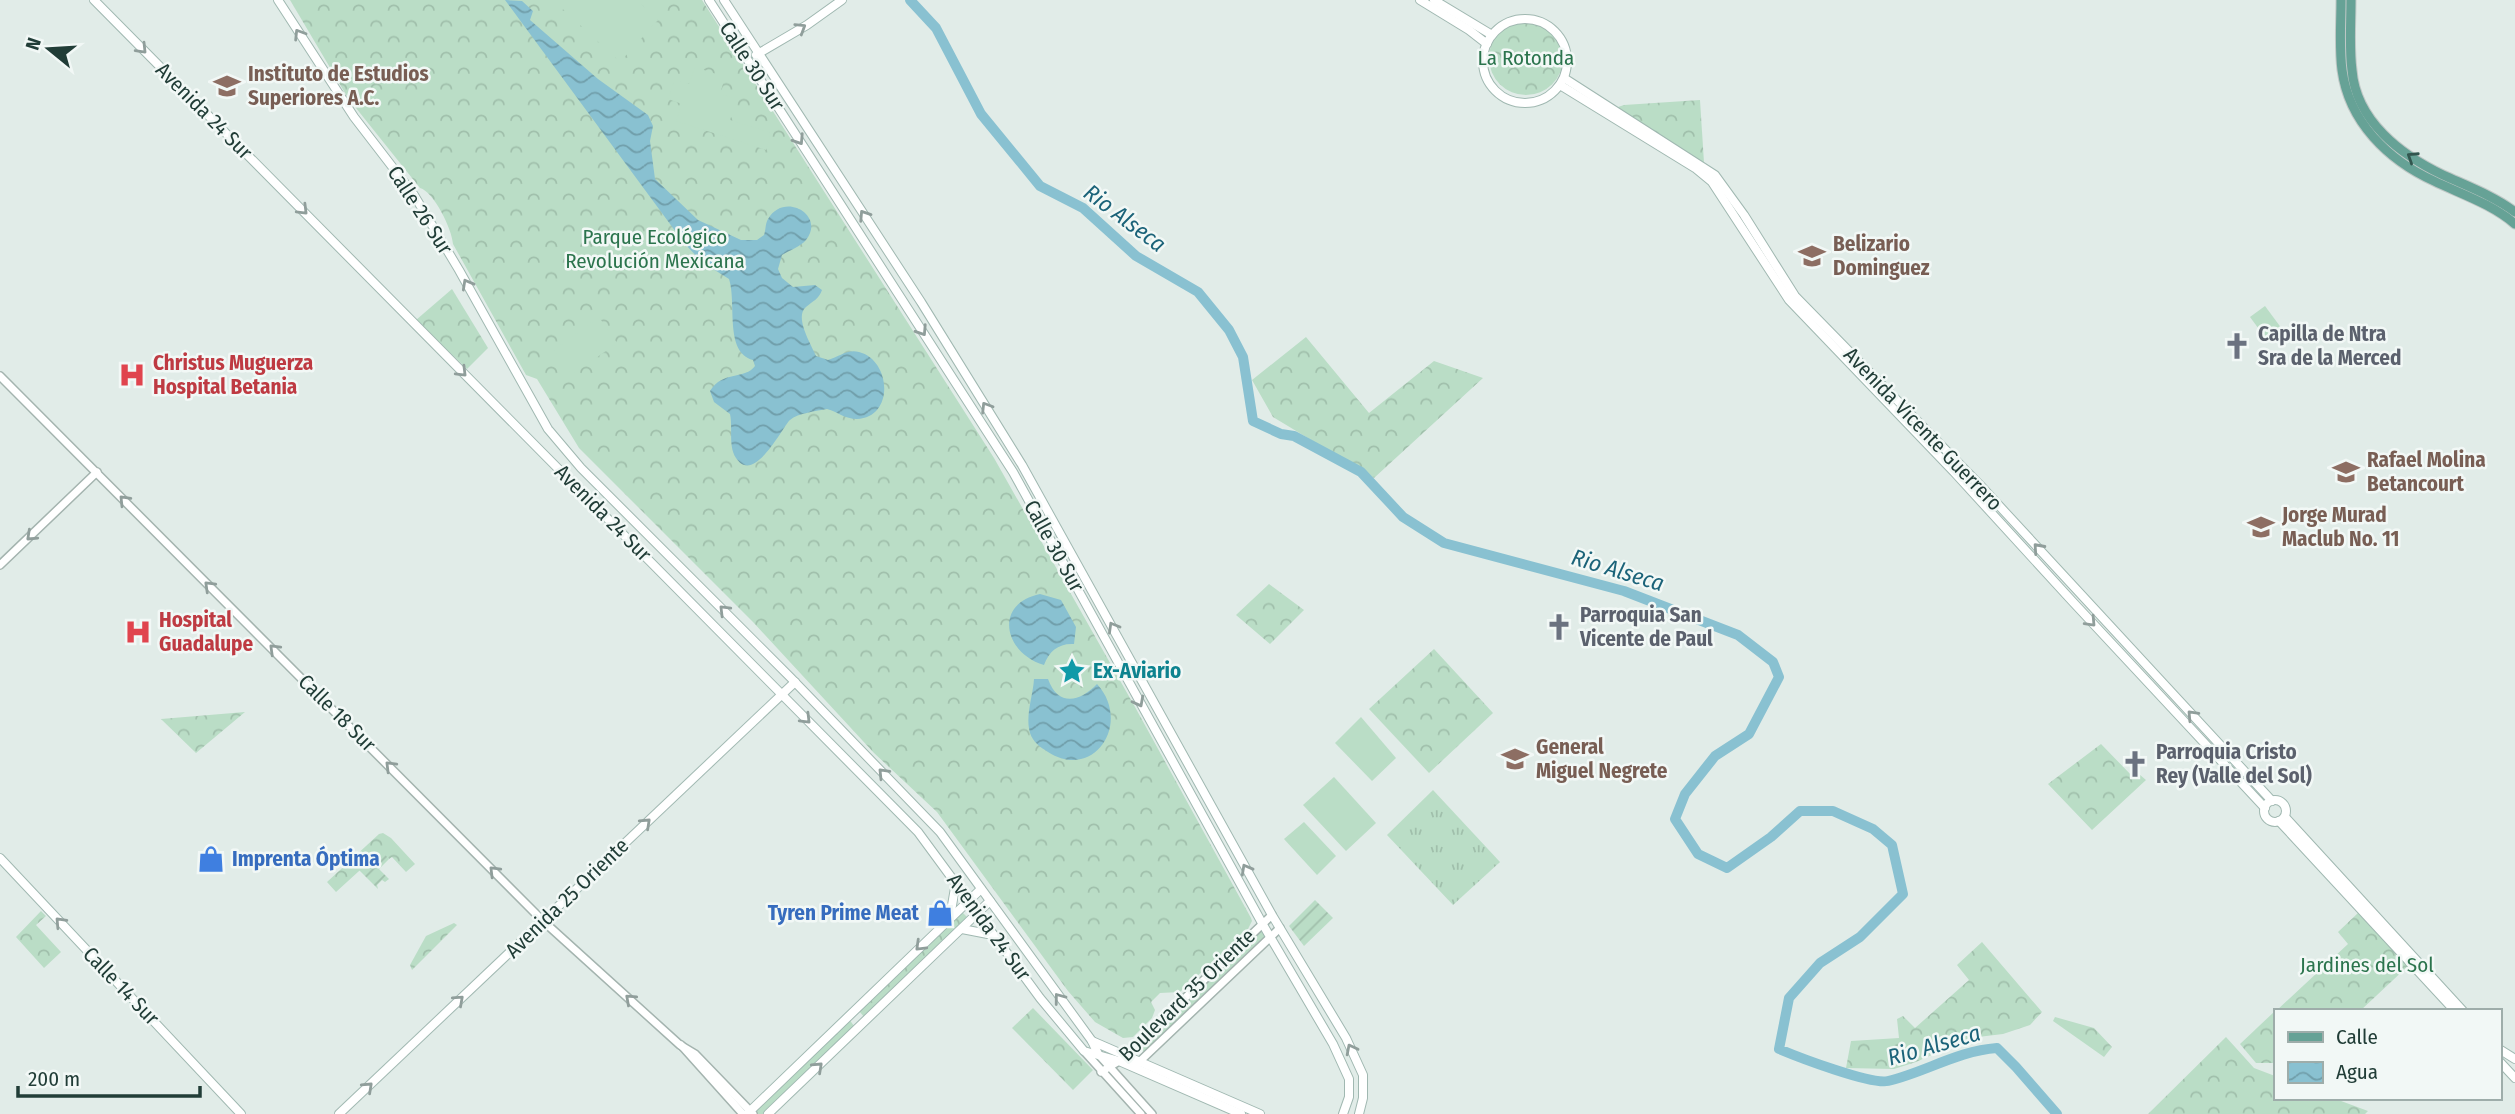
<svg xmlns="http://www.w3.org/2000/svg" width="2515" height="1114" font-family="'Fira Sans Condensed',sans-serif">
<defs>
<pattern id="grass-tufts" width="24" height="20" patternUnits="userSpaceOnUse" patternTransform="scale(1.75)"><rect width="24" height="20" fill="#baddc6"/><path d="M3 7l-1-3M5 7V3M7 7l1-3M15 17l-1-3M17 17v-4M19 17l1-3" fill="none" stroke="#a0bfab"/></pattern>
<pattern id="forest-crowns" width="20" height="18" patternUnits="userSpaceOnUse" patternTransform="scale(1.75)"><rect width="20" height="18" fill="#baddc6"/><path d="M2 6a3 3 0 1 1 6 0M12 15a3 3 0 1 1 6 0" fill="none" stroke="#a0bfab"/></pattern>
<pattern id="garden-furrows" width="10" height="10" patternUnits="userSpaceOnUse" patternTransform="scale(1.75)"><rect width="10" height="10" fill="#baddc6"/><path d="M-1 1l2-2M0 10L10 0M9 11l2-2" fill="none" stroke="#a0bfab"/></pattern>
<pattern id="water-waves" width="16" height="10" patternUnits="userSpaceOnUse" patternTransform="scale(1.75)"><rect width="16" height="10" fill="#89c1d1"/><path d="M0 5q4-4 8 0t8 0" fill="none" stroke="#709eaa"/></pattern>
</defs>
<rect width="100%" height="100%" fill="#e1ece8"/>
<!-- grass -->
<polygon fill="url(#grass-tufts)" points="1433,790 1500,862 1453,905 1387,835"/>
<!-- forest -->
<g fill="url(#forest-crowns)">
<path d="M290 0H702L994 458 1135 707 1251 918 1252 921 1248 929 1180 992 1160 993 1151 1002 1155 1010 1152 1018 1133 1037 1123 1038 1095 1022 1068 991 937 812 874 753 753 622 579 448 537 379 526 375 453 244C452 229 434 192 420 188L348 98Z"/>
<circle cx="1526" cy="58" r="37"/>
<polygon points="1700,100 1704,163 1615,108 1624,105"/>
<polygon points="452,289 488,348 467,369 416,320"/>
<polygon points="1306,337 1369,413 1434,361 1483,378 1374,478 1273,417 1252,380"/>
<polygon points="1269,584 1304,610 1270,644 1236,615"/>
<polygon points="1434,649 1493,713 1429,773 1369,709"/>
<polygon points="245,712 196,753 161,719"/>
<polygon points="2101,744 2134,778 2139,774 2146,780 2092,830 2048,784"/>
<polygon points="383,833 391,838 415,864 406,872 392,857 389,859 381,851 336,892 327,882 379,834"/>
<polygon points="41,911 46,916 36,925 61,952 44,968 16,937"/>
<polygon points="962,912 969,919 865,1018 859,1011"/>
<polygon points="2358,913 2408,966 2360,1011 2276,1011 2348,944 2338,932"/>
<polygon points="454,923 457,925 412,970 410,965 426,936"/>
<polygon points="1982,942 2042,1012 2030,1025 2003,1034 1978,1037 1956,1044 1916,1062 1894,1069 1846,1068 1851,1041 1899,1038 1897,1019 1903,1016 1915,1028 1969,980 1957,965"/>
<polygon points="1033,1008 1093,1070 1073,1090 1012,1028"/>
<polygon points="2275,1011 2275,1063 2256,1063 2240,1044"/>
<polygon points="2055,1017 2094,1028 2112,1047 2104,1057 2053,1021"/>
<polygon points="849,1019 854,1026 764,1114 755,1114 752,1111"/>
<polygon points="2226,1037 2254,1068 2275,1076 2275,1098 2333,1098 2368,1111 2365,1114 2148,1114"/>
</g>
<!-- garden -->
<g fill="url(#garden-furrows)">
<polygon points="381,850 389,859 379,869 389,879 385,882 382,880 377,885 378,889 359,870"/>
<polygon points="1315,900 1333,918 1304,946 1289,926"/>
<polygon points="1262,929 1267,934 1145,1052 1136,1047"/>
</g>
<!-- pitch -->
<g fill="#baddc6">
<polygon points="553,0 637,0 658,20 620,62"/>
<polygon points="695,67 725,77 720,94 737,99 730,120 771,133 766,150 676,121 682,104 668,99 675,79 689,84"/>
<polygon points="2265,306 2282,329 2267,340 2250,317"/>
<polygon points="599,317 617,343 572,375 554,350"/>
<polygon points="1361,717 1396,758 1372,781 1335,743"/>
<polygon points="1334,777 1376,823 1346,851 1303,805"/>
<polygon points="1304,822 1336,856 1317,875 1284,839"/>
</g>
<!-- water -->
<g fill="url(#water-waves)">
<path d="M505 0 522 1 533 11 530 20 598 79 648 115 653 126 650 141 655 179 698 220 741 240H757L764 235C766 230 765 224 768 219 784 191 826 215 806 240 800 247 790 250 782 255L778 269 782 278 793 287 815 285 822 290C819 299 813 301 806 307 794 317 811 344 816 356L828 360C839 357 847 349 859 352 891 360 895 417 857 419 845 419 838 412 827 409 817 411 798 413 790 420 783 426 754 486 736 458 728 446 733 428 730 414L714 402 710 391C723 370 745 380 755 366L753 360C724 352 737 304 729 279L702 262 684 243Z"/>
<path d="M1040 594 1061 600 1076 627 1074 644C1059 643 1049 651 1044 665 1004 653 993 604 1040 594Z"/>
<path d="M1034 679H1048C1058 707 1080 702 1097 684 1132 722 1095 782 1048 752 1040 747 1033 742 1030 733 1025 716 1033 696 1034 679Z"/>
</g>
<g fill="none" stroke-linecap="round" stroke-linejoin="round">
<!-- river -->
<path stroke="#89c1d1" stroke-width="10" d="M910 0 936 28 981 114 1040 186 1083 208 1136 256 1198 292 1229 330 1243 357 1253 421 1281 434 1294 436 1361 472 1403 517 1444 543 1624 591 1738 635 1773 662 1779 677 1749 734 1715 756 1685 794 1675 819 1698 854 1727 868 1771 837 1800 811H1833L1873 829 1892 845 1903 894 1860 937 1820 963 1789 998 1779 1049C1798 1057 1871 1085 1888 1081 1926 1072 1957 1051 1997 1048L2016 1067 2057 1114"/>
<defs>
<g id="tertiary">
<polyline points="0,376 542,920 680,1045 695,1054 753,1114"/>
<polyline points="0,565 97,472"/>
<polyline points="681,1045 743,1114"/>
<polyline points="1084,1051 1141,1114"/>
<polyline points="1099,1055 1152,1114"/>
<polyline points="1137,1064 1280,928"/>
<polyline points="1101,1072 1119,1061 1272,915"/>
</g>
<g id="secondary">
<polyline points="94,0 918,832 1040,998 1084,1051 1119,1061 1241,1114"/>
<polyline points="278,0 354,117 414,195 459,270 548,429 581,468 791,678 940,832 1092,1041 1098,1054"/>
<polyline points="709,0 1013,472 1262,923 1333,1044 1349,1079 1349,1097 1343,1114"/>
<polyline points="724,0 921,302 1022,465 1272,915 1346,1038 1363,1075 1363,1098 1359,1114"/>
<polyline points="1420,0 1469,30 1487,44"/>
<polyline points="1434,0 1492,35"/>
<circle cx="1525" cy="61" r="42"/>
<polyline points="756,55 807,25 842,0"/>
<polyline points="1564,78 1715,175 1744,215 1795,296 1980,485 2272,801"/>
<polyline points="1560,85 1695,168 1712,182 1789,300 1954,472 2072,601 2265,808"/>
<circle cx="2275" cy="811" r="11"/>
<polyline points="2285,817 2463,1011"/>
<polyline points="2279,821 2455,1011"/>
<polyline points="0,858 241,1114"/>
<polyline points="950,917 956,882"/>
<polyline points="962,929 993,935"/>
<polyline points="1092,1041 1260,1114"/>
<polyline points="2499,1049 2515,1059"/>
<polyline points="2499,1061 2515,1078"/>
<polyline points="339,1114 795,682"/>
<polyline points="747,1114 981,889"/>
<polyline points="768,1114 990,901"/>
</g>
<g id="primary">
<path d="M2341 0C2341 23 2339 47 2342 70 2349 122 2388 160 2434 181 2461 194 2492 204 2515 224"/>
<path d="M2351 0C2351 23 2349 47 2352 70 2356 121 2401 155 2443 175 2467 186 2494 196 2515 212"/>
</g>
</defs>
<!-- tertiary casing -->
<use href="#tertiary" stroke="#a4b4af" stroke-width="10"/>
<!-- secondary casing -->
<use href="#secondary" stroke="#a0b8b1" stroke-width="10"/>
<!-- primary casing -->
<use href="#primary" stroke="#c1c9c7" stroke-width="11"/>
<!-- tertiary -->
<use href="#tertiary" stroke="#fff" stroke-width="7"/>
<!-- secondary -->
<use href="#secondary" stroke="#fff" stroke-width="8"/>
<!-- primary -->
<use href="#primary" stroke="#66a296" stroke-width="9"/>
</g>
<!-- one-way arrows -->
<defs><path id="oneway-chevron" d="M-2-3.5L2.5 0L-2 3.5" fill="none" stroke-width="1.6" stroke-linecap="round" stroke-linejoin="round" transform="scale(1.75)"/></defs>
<g stroke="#909e9b">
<use href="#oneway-chevron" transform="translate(801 28) rotate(-32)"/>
<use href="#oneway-chevron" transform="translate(299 34) rotate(-122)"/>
<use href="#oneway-chevron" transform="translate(142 49) rotate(46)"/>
<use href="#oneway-chevron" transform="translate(799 140) rotate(57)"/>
<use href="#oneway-chevron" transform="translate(303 210) rotate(45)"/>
<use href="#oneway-chevron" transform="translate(864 215) rotate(-123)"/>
<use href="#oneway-chevron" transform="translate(467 284) rotate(-119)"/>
<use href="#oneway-chevron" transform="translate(922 331) rotate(57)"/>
<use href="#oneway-chevron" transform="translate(462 372) rotate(45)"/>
<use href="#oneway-chevron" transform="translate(986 407) rotate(-122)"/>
<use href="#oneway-chevron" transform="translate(124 500) rotate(-134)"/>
<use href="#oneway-chevron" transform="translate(31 536) rotate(137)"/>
<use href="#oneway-chevron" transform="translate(2038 548) rotate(-132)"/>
<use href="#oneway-chevron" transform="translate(209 586) rotate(-136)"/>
<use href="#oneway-chevron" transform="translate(724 610) rotate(-135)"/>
<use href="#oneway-chevron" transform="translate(2091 622) rotate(47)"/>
<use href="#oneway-chevron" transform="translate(1113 627) rotate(-120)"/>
<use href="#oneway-chevron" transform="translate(274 649) rotate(-136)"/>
<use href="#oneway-chevron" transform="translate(1139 702) rotate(62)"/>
<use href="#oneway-chevron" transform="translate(2192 715) rotate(-133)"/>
<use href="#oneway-chevron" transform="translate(806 719) rotate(45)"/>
<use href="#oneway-chevron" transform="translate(390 766) rotate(-135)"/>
<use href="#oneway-chevron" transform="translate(883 773) rotate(-134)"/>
<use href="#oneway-chevron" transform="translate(646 823) rotate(-43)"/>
<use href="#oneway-chevron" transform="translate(1246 869) rotate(-119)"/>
<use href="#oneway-chevron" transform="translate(494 871) rotate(-135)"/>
<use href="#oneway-chevron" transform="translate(60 922) rotate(-133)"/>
<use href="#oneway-chevron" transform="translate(920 946) rotate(136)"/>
<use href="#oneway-chevron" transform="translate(1059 998) rotate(-127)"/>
<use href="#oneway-chevron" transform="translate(630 999) rotate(-138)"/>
<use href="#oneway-chevron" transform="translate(459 1000) rotate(-42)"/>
<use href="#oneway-chevron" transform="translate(1351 1049) rotate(-117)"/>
<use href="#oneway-chevron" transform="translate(818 1067) rotate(-43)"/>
<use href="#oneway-chevron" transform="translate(368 1087) rotate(-43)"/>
</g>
<use stroke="#32564f" href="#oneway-chevron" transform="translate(2412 157) rotate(-147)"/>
<!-- icons -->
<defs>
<symbol id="university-bare" viewBox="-9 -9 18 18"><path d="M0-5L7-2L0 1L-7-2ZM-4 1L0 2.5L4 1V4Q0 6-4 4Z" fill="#8d6e63" stroke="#f2f8f6" stroke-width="2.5" paint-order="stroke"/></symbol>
<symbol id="school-bare" viewBox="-9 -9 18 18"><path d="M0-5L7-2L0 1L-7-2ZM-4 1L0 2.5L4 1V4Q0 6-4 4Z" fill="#8d6e63" stroke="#f2f8f6" stroke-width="2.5" paint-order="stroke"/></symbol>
<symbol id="church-bare" viewBox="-9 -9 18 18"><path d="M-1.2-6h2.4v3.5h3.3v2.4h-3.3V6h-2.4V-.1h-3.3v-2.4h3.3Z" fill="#6b7280" stroke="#f2f8f6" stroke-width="2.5" paint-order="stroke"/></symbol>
<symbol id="hospital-bare" viewBox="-9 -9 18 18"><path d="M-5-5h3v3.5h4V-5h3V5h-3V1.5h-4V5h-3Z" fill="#e0444e" stroke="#f2f8f6" stroke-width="2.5" paint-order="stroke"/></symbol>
<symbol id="sight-bare" viewBox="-9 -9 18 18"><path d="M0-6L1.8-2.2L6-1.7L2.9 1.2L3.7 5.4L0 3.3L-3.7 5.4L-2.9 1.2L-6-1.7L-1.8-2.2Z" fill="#0f9aa8" stroke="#f2f8f6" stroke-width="2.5" paint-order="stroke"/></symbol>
<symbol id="shop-bare" viewBox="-9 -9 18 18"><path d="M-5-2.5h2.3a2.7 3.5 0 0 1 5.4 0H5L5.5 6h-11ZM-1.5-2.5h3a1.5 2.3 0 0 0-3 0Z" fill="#3f7fe0" stroke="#f2f8f6" stroke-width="2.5" paint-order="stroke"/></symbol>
</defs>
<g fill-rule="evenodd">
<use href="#university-bare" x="208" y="67" width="38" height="38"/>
<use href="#school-bare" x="1793" y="237" width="38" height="38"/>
<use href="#church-bare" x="2218" y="327" width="38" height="38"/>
<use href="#hospital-bare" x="113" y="356" width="38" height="38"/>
<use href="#school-bare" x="2327" y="453" width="38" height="38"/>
<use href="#school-bare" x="2242" y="508" width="38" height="38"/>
<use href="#church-bare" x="1540" y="608" width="38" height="38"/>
<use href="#hospital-bare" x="119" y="613" width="38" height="38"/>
<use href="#sight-bare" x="1053" y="652" width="38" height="38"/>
<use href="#school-bare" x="1496" y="740" width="38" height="38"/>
<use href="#church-bare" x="2116" y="745" width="38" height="38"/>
<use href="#shop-bare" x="192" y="840" width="38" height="38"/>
<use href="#shop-bare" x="921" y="894" width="38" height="38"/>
</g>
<g text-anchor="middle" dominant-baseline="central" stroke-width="5" stroke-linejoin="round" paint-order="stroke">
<!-- park labels -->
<g font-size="21" fill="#2b744d" stroke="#f2f8f6">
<text x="1526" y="58">La Rotonda</text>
<text x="655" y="237">Parque Ecológico<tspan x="655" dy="24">Revolución Mexicana</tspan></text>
<text x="2367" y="965">Jardines del Sol</text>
</g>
<!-- street labels -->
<g font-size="21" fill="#213d37" stroke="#f2f8f6">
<text transform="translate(752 66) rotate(57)">Calle 30 Sur</text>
<text transform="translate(204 111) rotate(45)">Avenida 24 Sur</text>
<text transform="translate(420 210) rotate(57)">Calle 26 Sur</text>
<text transform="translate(1923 429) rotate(46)">Avenida Vicente Guerrero</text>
<text transform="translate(603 513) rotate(45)">Avenida 24 Sur</text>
<text transform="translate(1054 546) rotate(61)">Calle 30 Sur</text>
<text transform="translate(337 713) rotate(45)">Calle 18 Sur</text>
<text transform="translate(567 898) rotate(-44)">Avenida 25 Oriente</text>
<text transform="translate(989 927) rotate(54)">Avenida 24 Sur</text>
<text transform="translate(121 986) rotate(46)">Calle 14 Sur</text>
<text transform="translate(1187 995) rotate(-44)">Boulevard 35 Oriente</text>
</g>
<!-- education labels -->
<g font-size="21" font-weight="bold" fill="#785e54" stroke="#f2f8f6" text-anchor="start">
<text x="248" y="74">Instituto de Estudios<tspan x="248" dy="24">Superiores A.C.</tspan></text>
<text x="1833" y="244">Belizario<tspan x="1833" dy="24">Dominguez</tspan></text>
<text x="2367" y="460">Rafael Molina<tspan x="2367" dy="24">Betancourt</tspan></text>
<text x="2282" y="515">Jorge Murad<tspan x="2282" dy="24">Maclub No. 11</tspan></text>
<text x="1536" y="747">General<tspan x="1536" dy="24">Miguel Negrete</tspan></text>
</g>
<!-- worship labels -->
<g font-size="21" font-weight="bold" fill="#5b616d" stroke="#f2f8f6" text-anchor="start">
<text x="2258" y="334">Capilla de Ntra<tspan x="2258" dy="24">Sra de la Merced</tspan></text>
<text x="1580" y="615">Parroquia San<tspan x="1580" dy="24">Vicente de Paul</tspan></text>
<text x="2156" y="752">Parroquia Cristo<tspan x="2156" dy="24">Rey (Valle del Sol)</tspan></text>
</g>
<!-- health labels -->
<g font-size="21" font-weight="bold" fill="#be3a42" stroke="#f2f8f6" text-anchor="start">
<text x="153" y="363">Christus Muguerza<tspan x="153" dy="24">Hospital Betania</tspan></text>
<text x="159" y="620">Hospital<tspan x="159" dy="24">Guadalupe</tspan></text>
</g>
<!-- culture labels -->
<g font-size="21" font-weight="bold" fill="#0d838f" stroke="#f2f8f6" text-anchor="start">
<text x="1093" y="671">Ex-Aviario</text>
</g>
<!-- shop labels -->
<g font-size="21" font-weight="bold" fill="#366cbe" stroke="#f2f8f6" text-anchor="start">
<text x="232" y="859">Imprenta Óptima</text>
<text x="919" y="913" text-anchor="end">Tyren Prime Meat</text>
</g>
<!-- water labels -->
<g font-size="23" font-style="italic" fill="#1b6379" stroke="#f2f8f6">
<text transform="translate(1125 218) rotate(37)">Rio Alseca</text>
<text transform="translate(1618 570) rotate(17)">Rio Alseca</text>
<text transform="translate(1934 1045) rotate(-16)">Rio Alseca</text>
</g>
</g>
<!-- legend -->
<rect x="2274" y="1009" width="228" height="91" fill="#f2f8f6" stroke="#9eadaa" stroke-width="2"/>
<rect x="2288" y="1032" width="35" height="10" fill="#66a296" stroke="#9eadaa" stroke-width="2"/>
<text x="2336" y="1044" font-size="21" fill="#213d37">Calle</text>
<rect x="2288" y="1062" width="35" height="21" fill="url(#water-waves)" stroke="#9eadaa" stroke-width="2"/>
<text x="2336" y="1079" font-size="21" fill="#213d37">Agua</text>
<!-- north arrow -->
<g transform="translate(49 49) rotate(288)" stroke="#f2f8f6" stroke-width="5" paint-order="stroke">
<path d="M0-5L12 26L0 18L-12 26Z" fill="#213d37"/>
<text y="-10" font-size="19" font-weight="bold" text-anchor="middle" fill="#213d37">N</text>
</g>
<!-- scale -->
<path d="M18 1086v10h182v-10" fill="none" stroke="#213d37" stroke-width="3.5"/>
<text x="28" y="1086" font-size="21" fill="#213d37" stroke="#f2f8f6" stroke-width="5" paint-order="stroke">200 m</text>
</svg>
